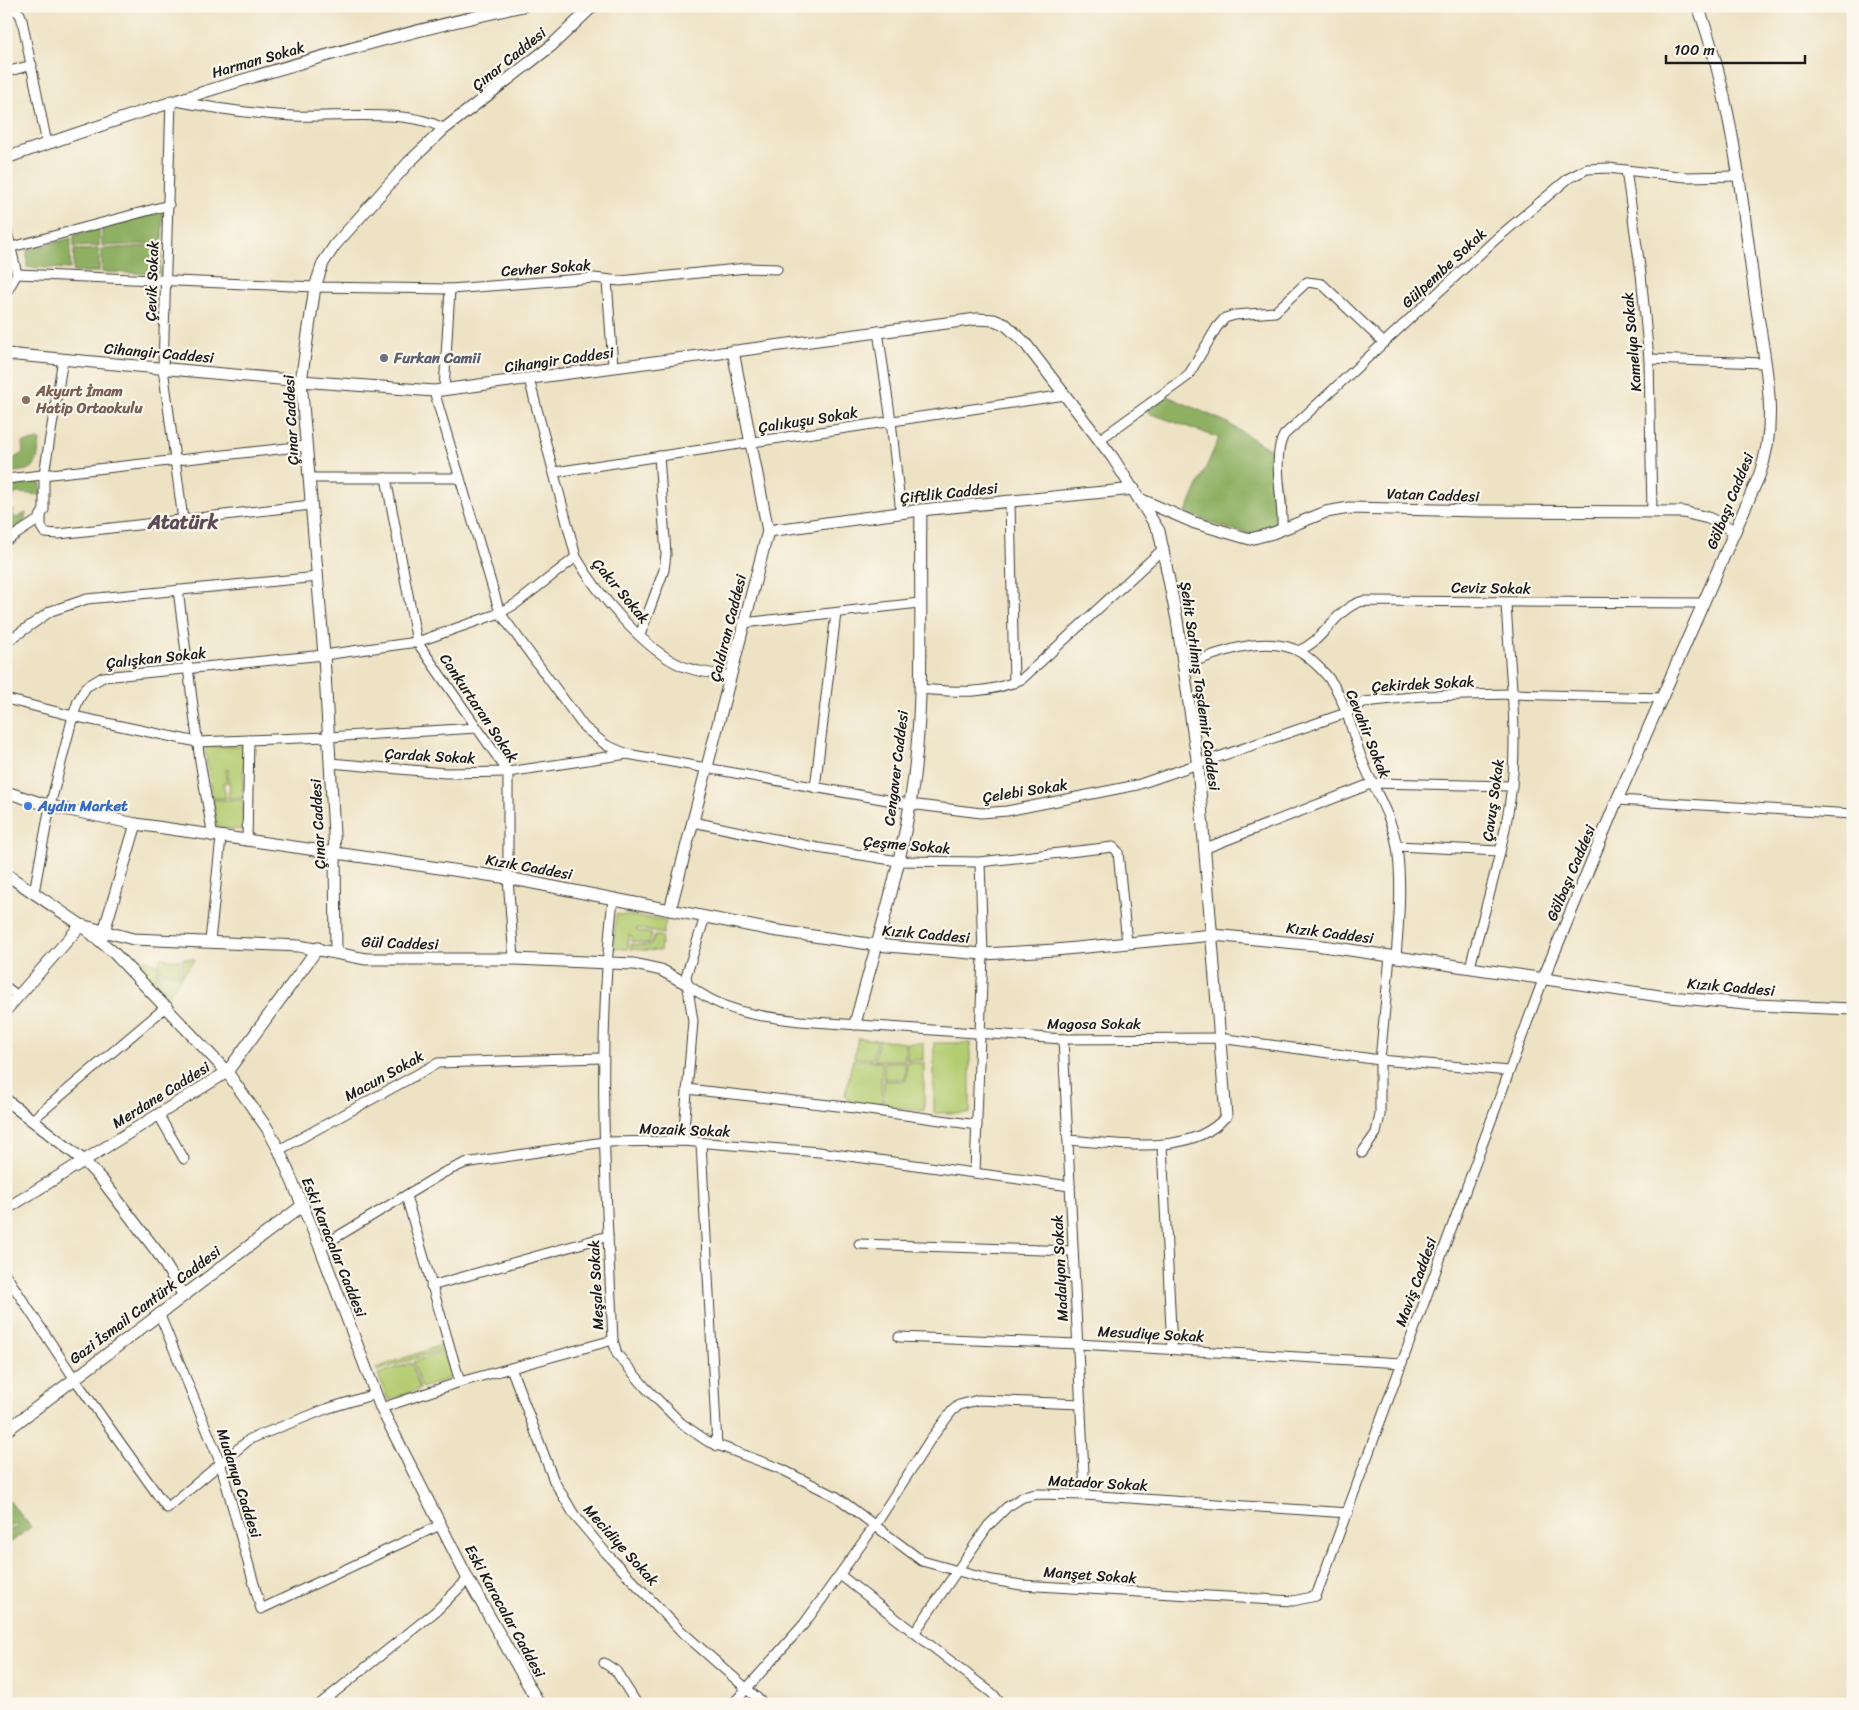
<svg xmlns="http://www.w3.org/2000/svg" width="1859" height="1710" font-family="Sriracha,sans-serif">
<rect width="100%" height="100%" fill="#fbf7ec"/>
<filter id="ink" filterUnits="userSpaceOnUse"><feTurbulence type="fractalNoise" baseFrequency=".02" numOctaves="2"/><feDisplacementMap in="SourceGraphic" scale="10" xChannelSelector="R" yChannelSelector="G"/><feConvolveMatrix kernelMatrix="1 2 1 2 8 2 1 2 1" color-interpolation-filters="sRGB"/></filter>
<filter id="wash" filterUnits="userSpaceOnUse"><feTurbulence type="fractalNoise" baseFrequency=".0096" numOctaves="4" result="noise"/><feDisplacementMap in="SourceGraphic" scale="20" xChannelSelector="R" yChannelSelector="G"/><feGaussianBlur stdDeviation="1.12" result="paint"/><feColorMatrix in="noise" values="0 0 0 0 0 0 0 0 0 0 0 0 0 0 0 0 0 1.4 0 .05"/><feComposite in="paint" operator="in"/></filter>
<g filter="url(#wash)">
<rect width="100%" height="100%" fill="#eee2c4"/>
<!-- green -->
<g fill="#b4cc71" stroke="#687446">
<polygon points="244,746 243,798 228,798 230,783 228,783 228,769 226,769 226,783 223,783 226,798 212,798 205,747"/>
<polygon points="213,800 243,800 243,830 217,828"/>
<polygon points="616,914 666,920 663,934 637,928 637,931 652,934 649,944 631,941 632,936 629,935 628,949 613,948"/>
<polygon points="655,935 662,937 660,951 631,949 631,944 650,946"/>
<polygon points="129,955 158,964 157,973 159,973 151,981 130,960"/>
<polygon points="160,958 180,960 179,973 159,971"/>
<polygon points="183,958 195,959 167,996 152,982 162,973 181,975"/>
<polygon points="858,1038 877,1040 872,1059 854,1057"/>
<polygon points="879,1040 905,1043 905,1060 874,1060"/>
<rect x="907" y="1043" width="16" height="17"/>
<rect x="934" y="1043" width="36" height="70"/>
<polygon points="853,1059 882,1062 881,1106 850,1102 845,1095"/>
<rect x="884" y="1062" width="21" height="17"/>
<polygon points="907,1062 924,1063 924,1111 883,1106 884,1081 906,1081"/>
<polygon points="441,1345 443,1349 377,1371 376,1368"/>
<polygon points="443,1351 453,1377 422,1388 413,1362"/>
<polygon points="411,1363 420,1389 388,1400 378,1374"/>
</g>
<!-- forest -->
<g fill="#8fb063" stroke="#566640">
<polygon points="163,212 162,243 102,246 102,228"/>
<polygon points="99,228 99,246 74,247 74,235"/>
<polygon points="71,238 70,269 27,267 27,250"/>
<polygon points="162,245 160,274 102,272 102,249"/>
<polygon points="99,249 99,272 73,272 74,250"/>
<path d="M1167 396 1226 422 1274 452C1276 471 1283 495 1280 514 1272 554 1208 521 1186 512L1219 438 1146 412Z"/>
<path d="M40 440C36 471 37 469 6 473V463L23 453 22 443Z"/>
<polygon points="37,479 40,480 42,495 17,493 12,497 12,502 8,502 9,483"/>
<polygon points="9,509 13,510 12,514 16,518 26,513 24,522 15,529 6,519"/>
<polygon points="6,1497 31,1527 6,1546 9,1530 18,1527 18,1524 11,1525 6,1528"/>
</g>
</g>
<g filter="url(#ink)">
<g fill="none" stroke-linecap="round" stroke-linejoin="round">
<defs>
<g id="minor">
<polyline points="9,6 20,14 22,20 47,144"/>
<polyline points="6,72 32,65"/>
<polyline points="1626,170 1641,274 1649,359 1652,512"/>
<polyline points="6,227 17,274 6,293"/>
<polyline points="12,247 169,205"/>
<polyline points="17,274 315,287 450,289 594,278 620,281 747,268 777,269"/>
<polyline points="607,280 613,367"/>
<polyline points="878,331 891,421 901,513"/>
<polyline points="1649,359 1764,363"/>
<path d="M529 379 576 557C597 593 643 649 682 666 697 672 715 674 731 676"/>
<polyline points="444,390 450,289"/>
<polyline points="434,391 500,613 584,727 606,745 627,754"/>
<polyline points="1099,440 1188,376 1217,327 1225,318 1235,315 1275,312 1307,282 1322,284 1384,343"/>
<polyline points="555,472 1065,395"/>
<polyline points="309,478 460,478"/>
<polyline points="386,478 417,642 508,772 508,878 514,959"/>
<polyline points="6,479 306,446"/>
<polyline points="1010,501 1014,683"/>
<polyline points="41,516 41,527 45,533 59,534 311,505"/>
<path d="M183 520 163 368 171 100C211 108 252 114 293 116 334 118 410 108 444 129"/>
<path d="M1282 529C1284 502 1271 457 1284 435L1496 239 1569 178 1587 169 1608 168 1686 177 1739 176"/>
<polyline points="6,541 38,520 44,510 44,474 63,359"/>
<polyline points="178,590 200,761 213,837"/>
<polyline points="744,623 919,603"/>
<polyline points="640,635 664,570 666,554 659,456"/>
<polyline points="6,645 8,641 51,611 87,599 318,577"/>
<path d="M1298 651C1326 640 1334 609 1363 601L1703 603"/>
<path d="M1184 665C1219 653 1257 636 1294 649 1308 655 1325 672 1333 684 1348 708 1353 737 1363 762 1374 790 1392 817 1397 847 1402 883 1399 920 1396 957"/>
<path d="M920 689C959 692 986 695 1022 679L1164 548"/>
<polyline points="6,699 73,716 197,742 328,737 477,728"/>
<polyline points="330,763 445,773 508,772 627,754 910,804 981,813 1007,811 1137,785 1346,713 1364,702 1422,696 1511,694 1662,698"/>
<polyline points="815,788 836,613"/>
<polyline points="1617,800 1853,814"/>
<polyline points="693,822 818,848 898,861 980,862 1113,847 1118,852 1127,943"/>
<polyline points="247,841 249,740"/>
<polyline points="1397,846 1500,851"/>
<polyline points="1206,848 1373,783 1512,786"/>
<polyline points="34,892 50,806 73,716 78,701 86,687 103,677 324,655 417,642 500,613 517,603 576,557"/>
<path d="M613 899C596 1046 606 1193 613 1340L617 1354 645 1387 681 1423 707 1441 781 1469 837 1497 922 1561 987 1579 1021 1585 1293 1601 1316 1596 1544 977"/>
<polyline points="210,941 221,838"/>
<path d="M1470 967C1485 907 1505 847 1512 785 1518 726 1509 663 1506 603"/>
<path d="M687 984C722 1012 756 1016 800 1021L1063 1039 1219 1038 1380 1060 1509 1071"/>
<polyline points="6,987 18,996"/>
<polyline points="1063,1039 1085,1495"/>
<polyline points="687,1089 847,1107 977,1125"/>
<polyline points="158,1114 184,1159"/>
<polyline points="32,1120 167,1006"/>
<path d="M1068 1140C1114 1143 1192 1158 1226 1116"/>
<polyline points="683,1141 693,1021 686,976 705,917"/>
<polyline points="701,1143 717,1446"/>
<polyline points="1162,1145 1172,1349"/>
<polyline points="279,1150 438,1063 602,1058"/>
<polyline points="1362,1153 1376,1133 1380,1115 1380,1060 1390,956"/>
<polyline points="975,1173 983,954 980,862"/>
<polyline points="406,1196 460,1382"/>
<polyline points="859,1244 1073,1251"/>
<polyline points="320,1247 443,1173 465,1163 604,1142 683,1141 819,1152 1070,1186"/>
<polyline points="6,1275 74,1378 167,1508 250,1439 326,1409 375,1394"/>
<polyline points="431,1286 608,1236"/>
<polyline points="159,1313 220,1462 261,1609 440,1525"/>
<polyline points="899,1337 1078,1344 1402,1363"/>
<polyline points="511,1368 554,1481 575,1516 606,1553 681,1631 764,1704"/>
<polyline points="381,1408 460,1382 613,1340"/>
<polyline points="840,1575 993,1694 1001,1704"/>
<polyline points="915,1632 988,1526 1007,1507 1023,1497 1037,1494 1085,1495 1348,1513"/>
<polyline points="604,1663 616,1671 637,1704"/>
<polyline points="320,1704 436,1611 468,1579"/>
<polyline points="733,1704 804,1624 876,1524 930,1440 952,1411 959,1405 978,1400 1081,1404"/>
</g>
<g id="tertiary">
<path d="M6 158C176 98 348 44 523 6"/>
<polyline points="6,354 301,381 434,391 977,319 994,320 1006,325 1025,343 1113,458 1159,531 1177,620 1198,766 1226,1116"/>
<polyline points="1142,500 1195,523 1250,539 1273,533 1326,512 1349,508 1480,511 1683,512 1708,518 1735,531"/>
<polyline points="768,531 921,510 1134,489"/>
<polyline points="6,792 50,806 136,824 508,878 772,930 876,945 983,954 1055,950 1213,935 1316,945 1660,996 1756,1005 1853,1009"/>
<polyline points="6,874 81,925 113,952 227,1072 267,1128 279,1150 320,1247 381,1408 468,1579 539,1704"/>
<polyline points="670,910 768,531 733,351"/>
<polyline points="102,938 136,824"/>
<polyline points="336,952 335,852 324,655 301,381 315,287 323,263 335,245 409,162 444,129 551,46 593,6"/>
<path d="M1544 977 1617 800 1759 476C1781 418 1763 355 1755 296 1742 199 1732 99 1698 6"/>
<polyline points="6,1010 81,925 133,939 299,946 366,959 514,959 634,964 661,970 687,984"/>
<path d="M855 1024C874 952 898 879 910 804 926 708 919 608 921 510"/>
<polyline points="6,1100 83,1160 102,1180 158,1253 183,1294"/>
<polyline points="6,1209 227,1072 318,948"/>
<polyline points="6,1431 303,1205"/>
</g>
</defs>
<!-- minor casing -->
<use href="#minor" stroke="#3c3a35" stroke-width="11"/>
<!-- tertiary casing -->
<use href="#tertiary" stroke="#3c3a35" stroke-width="13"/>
<!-- minor -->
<use href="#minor" stroke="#fff" stroke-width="9"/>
<!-- tertiary -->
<use href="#tertiary" stroke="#fff" stroke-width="11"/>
</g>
</g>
<!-- markers -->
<circle fill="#6b7280" stroke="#fbf7ec" stroke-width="2" cx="384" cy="358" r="5"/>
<circle fill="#8d6e63" stroke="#fbf7ec" stroke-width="2" cx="26" cy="400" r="5"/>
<circle fill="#3f7fe0" stroke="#fbf7ec" stroke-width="2" cx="28" cy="806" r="5"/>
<g text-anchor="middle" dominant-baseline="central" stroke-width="4.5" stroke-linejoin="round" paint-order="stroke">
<!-- street labels -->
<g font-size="15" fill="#1c1c1c" stroke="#fbf7ec">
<text transform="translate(509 59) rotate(-39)">Çınar Caddesi</text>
<text transform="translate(258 60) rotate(-16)">Harman Sokak</text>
<text transform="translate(546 268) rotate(-4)">Cevher Sokak</text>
<text transform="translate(1444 268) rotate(-43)">Gülpembe Sokak</text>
<text transform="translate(152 281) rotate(-88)">Çevik Sokak</text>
<text transform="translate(1632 342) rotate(-95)">Kamelya Sokak</text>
<text transform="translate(159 353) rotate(5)">Cihangir Caddesi</text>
<text transform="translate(559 360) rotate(-8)">Cihangir Caddesi</text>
<text transform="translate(291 420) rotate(-93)">Çınar Caddesi</text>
<text transform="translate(808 420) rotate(-9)">Çalıkuşu Sokak</text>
<text transform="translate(949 493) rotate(-6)">Çiftlik Caddesi</text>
<text transform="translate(1433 495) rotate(2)">Vatan Caddesi</text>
<text transform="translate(1730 501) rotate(-68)">Gölbaşı Caddesi</text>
<text transform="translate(1491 588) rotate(1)">Ceviz Sokak</text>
<text transform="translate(621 591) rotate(50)">Çakır Sokak</text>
<text transform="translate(728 628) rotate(-76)">Çaldıran Caddesi</text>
<text transform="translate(156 658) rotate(-6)">Çalışkan Sokak</text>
<text transform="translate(1423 684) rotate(-3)">Çekirdek Sokak</text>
<text transform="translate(1200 686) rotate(82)">Şehit Satılmış Taşdemir Caddesi</text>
<text transform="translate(479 708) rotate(56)">Cankurtaran Sokak</text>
<text transform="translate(1368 734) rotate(68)">Cevahir Sokak</text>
<text transform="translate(430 756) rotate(3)">Çardak Sokak</text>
<text transform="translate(896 768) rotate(-83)">Cengaver Caddesi</text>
<text transform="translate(1025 791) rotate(-9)">Çelebi Sokak</text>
<text transform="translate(1493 800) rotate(-82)">Çavuş Sokak</text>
<text transform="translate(318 824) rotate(-93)">Çınar Caddesi</text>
<text transform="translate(907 845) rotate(5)">Çeşme Sokak</text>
<text transform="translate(529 867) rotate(10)">Kızık Caddesi</text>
<text transform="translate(1571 873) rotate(-67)">Gölbaşı Caddesi</text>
<text transform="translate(1330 933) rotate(7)">Kızık Caddesi</text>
<text transform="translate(926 934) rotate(5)">Kızık Caddesi</text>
<text transform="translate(400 943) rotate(2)">Gül Caddesi</text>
<text transform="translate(1731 987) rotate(5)">Kızık Caddesi</text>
<text x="1094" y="1024">Magosa Sokak</text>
<text transform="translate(384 1076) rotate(-29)">Macun Sokak</text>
<text transform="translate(161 1095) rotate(-32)">Merdane Caddesi</text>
<text transform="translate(685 1130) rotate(2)">Mozaik Sokak</text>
<text transform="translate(334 1247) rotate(68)">Eski Karacalar Caddesi</text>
<text transform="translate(1060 1268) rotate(-93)">Madalyon Sokak</text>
<text transform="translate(1416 1282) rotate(-70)">Maviş Caddesi</text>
<text transform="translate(596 1285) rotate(-93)">Meşale Sokak</text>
<text transform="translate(145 1305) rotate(-37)">Gazi İsmail Cantürk Caddesi</text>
<text transform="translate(1151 1334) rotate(3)">Mesudiye Sokak</text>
<text transform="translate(239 1483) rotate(72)">Mudanya Caddesi</text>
<text transform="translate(1098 1483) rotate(3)">Matador Sokak</text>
<text transform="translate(621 1545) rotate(48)">Mecidiye Sokak</text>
<text transform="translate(1090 1575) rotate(4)">Manşet Sokak</text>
<text transform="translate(505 1611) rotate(61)">Eski Karacalar Caddesi</text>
</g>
<!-- worship labels -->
<g font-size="15" font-weight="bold" fill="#5b616d" stroke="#fbf7ec" text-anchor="start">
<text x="394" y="358">Furkan Camii</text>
</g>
<!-- education labels -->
<g font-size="15" font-weight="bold" fill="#785e54" stroke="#fbf7ec" text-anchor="start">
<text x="36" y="391">Akyurt İmam<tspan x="36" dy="17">Hatip Ortaokulu</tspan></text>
</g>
<!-- shop labels -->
<g font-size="15" font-weight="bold" fill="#366cbe" stroke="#fbf7ec" text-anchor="start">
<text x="38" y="806">Aydın Market</text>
</g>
<!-- district labels -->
<g font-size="20" font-weight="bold" fill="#5d4b56" stroke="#fbf7ec">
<text x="183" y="522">Atatürk</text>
</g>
</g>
<!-- margin -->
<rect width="1859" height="1710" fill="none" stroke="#fbf7ec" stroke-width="25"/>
<!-- scale -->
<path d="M1666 55v8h139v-8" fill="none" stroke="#1c1c1c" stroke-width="2.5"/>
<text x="1674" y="55" font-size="15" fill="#1c1c1c" stroke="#fbf7ec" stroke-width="4" paint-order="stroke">100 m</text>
</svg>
